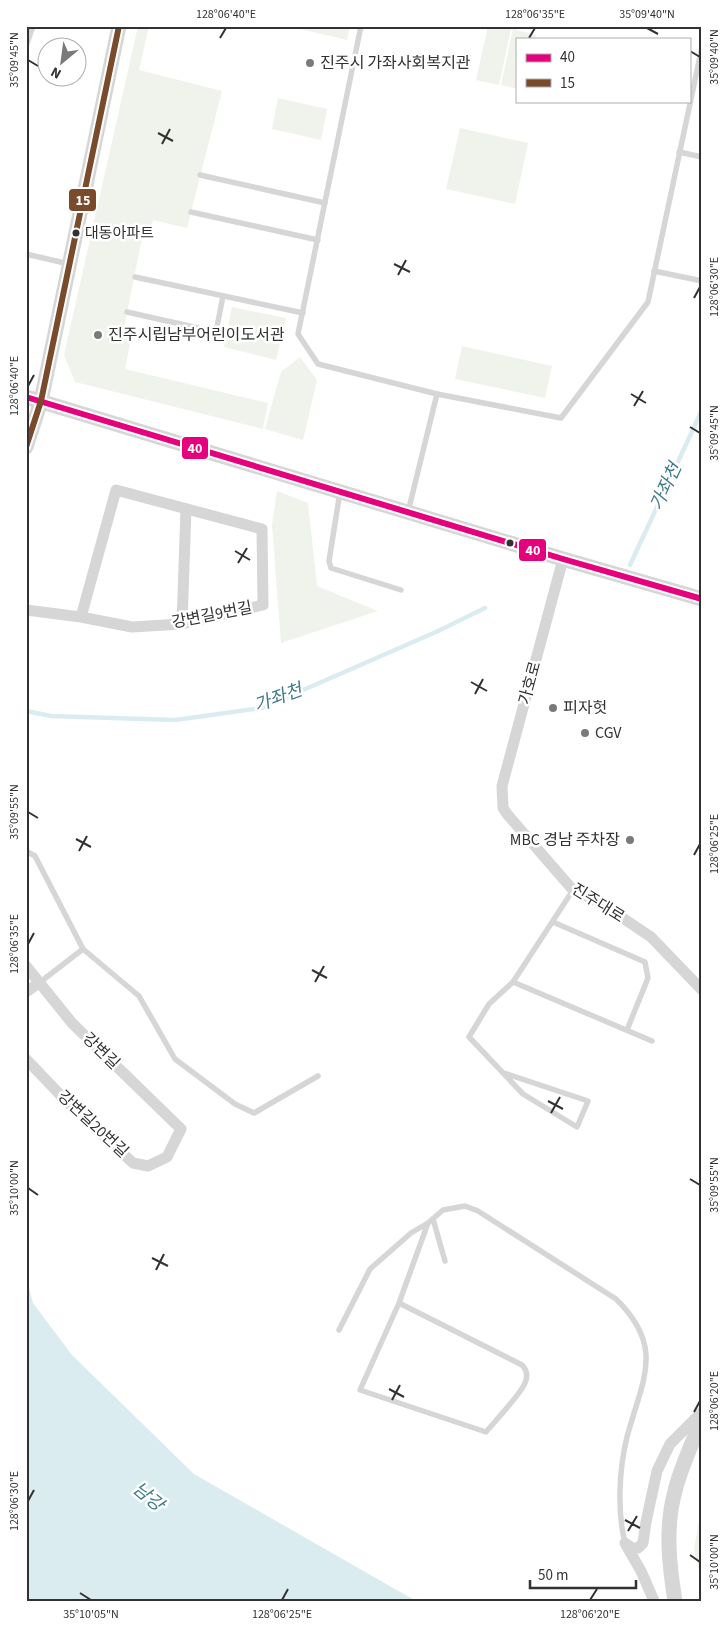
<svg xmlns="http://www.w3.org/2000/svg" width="728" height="1627" font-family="'Source Sans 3','Noto Sans KR',sans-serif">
<rect width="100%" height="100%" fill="#fff"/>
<!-- green -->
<g fill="#f0f3ec">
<polygon points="138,26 149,26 139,70 222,91 187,228 153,220 150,233 143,233 123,333 132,334 125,369 268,403 263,429 75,382 64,355"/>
<polygon points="288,26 350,26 347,40"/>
<polygon points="488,26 511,29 499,85 476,80"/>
<polygon points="513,29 536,35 535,39 517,39 517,89 501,85"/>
<polygon points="278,98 327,109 321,140 272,129"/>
<polygon points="460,128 528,143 515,204 446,189"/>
<polygon points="232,307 286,318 276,360 224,347"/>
<polygon points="462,346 552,366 545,398 455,379"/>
<polygon points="300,357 317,380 303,440 265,429 281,372"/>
<polygon points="277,491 308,503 317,586 378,611 281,643 272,525"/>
<polygon points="702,1505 702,1585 694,1549"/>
</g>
<!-- water -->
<polygon fill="#dbecf1" points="26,1276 33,1303 72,1355 194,1474 416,1601 26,1601"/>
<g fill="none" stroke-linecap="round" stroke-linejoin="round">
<!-- stream -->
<g stroke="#dbecf1" stroke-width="4.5">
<polyline points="630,565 702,410"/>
<polyline points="26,711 51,716 175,720 262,708 436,632 485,608"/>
</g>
<!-- service -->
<g stroke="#d6d6d6" stroke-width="5.5">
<polyline points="361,26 298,334 318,364 437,394 408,512"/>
<polyline points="26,46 33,26"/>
<polyline points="679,152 702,157"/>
<polyline points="200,175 325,203"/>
<polyline points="191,212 318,240"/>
<polyline points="26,254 69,264"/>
<polyline points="654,271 702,281"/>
<polyline points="135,277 303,313"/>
<polyline points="127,312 216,332 223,296"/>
<polyline points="437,394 561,418 648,302 702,47"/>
<polyline points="340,492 329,561 331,568 401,590"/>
<polyline points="26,851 35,856 83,949 139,996 175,1059 235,1104 254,1113 318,1076"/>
<polyline points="573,890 513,982 652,1041"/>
<polyline points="553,922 645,962 648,978 627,1030"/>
<polyline points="39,983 83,949"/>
<polyline points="504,1073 588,1101 577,1127 523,1094 469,1037 489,1004 513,982"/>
<polyline points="433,1219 445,1261"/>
<path d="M399 1303 522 1365C527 1370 528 1376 525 1383 520 1395 496 1420 486 1432L360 1390 399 1303 428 1223 443 1210 465 1206 478 1211 616 1299C666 1348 642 1380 627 1437 619 1470 617 1510 625 1543"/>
<polyline points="339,1330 370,1269 411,1233 428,1223"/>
</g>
<!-- minor -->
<g stroke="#d6d6d6" stroke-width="11">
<polyline points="563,559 502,786 503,808 507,814 573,890 599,902 651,937 702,990"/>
<polyline points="26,610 81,617 132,627 182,624 263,605 262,529 116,490 81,617"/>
<polyline points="182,624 186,509"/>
<polyline points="26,966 72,1023 181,1129 167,1157 148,1166 133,1163 68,1103 26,1059"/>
<polyline points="26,992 39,983"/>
<polyline points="625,1543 632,1548 638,1548 643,1543 646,1522 657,1471 670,1444 702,1412"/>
<polyline points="626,1545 641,1571 654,1601"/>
</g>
<!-- tertiary -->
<g stroke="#d6d6d6" stroke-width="15">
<polyline points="26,397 563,559 702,599"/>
<polyline points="26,447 41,401 119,26"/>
<path d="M675 1601C669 1564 665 1527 675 1491 681 1466 693 1442 702 1419"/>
</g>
<defs>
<polyline id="bus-1" points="26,397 563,559 702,599"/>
<polyline id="bus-2" points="26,447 41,401 119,26"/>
</defs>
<!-- bus-1 casing -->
<use href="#bus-1" stroke="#fff" stroke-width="10"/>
<!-- bus-2 casing -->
<use href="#bus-2" stroke="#fff" stroke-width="10"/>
<!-- bus-1 -->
<use href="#bus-1" stroke="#e5007d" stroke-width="6"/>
<!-- bus-2 -->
<use href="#bus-2" stroke="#7a4b2a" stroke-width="6"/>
</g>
<!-- ticks -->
<path fill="none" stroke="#323232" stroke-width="2" d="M647 28 658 34M220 38 226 28M529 38 535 28M690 51 700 57M28 60 38 66M158 133 173 141M162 144 170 129M394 264 410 272M398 275 406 260M694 298 700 287M28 386 34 375M631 394 646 403M634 406 643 391M690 427 700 433M235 551 250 560M238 563 247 548M471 682 487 691M475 694 483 679M28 812 38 818M76 839 91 847M79 851 87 836M694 855 700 844M28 944 34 933M312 970 327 978M315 982 324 966M548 1101 563 1109M551 1113 560 1097M690 1179 700 1185M28 1188 38 1195M152 1258 168 1266M156 1270 164 1254M389 1389 404 1397M392 1400 400 1385M694 1412 700 1401M28 1501 34 1490M625 1520 640 1528M628 1531 637 1516M690 1555 700 1562M80 1593 91 1600M282 1600 288 1589M590 1600 597 1589"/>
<!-- markers -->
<g fill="#7a7a7a" stroke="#fff" stroke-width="2">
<circle cx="310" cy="63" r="5"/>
<circle cx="98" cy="335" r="5"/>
<circle cx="553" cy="708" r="5"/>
<circle cx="585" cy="733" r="5"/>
<circle cx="630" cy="840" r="5"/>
</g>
<g fill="#323232" stroke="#fff" stroke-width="2">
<circle cx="76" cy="233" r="4.5"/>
<circle cx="510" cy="543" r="4.5"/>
</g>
<g text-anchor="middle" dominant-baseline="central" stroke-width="5" stroke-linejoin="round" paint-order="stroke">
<!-- bus labels -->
<g font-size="15" fill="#323232" stroke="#fff" text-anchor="start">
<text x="85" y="233">대동아파트</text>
</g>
<!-- poi labels -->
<g font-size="16" fill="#323232" stroke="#fff" text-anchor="start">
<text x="320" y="63">진주시 가좌사회복지관</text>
<text x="108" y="335">진주시립남부어린이도서관</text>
<text x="563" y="708">피자헛</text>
<text x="595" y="733">CGV</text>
<text x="620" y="840" text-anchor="end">MBC 경남 주차장</text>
</g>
<!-- street labels -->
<g font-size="16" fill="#323232" stroke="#fff">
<text transform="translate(212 615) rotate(-11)">강변길9번길</text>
<text transform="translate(530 683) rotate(-75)">가호로</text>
<text transform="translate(598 903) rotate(32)">진주대로</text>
<text transform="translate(101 1051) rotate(44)">강변길</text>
<text transform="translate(93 1124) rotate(43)">강변길20번길</text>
</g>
<!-- water labels -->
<g font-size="18" font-style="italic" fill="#3f7a8d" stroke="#fff">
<text transform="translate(666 487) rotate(-65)">가좌천</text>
<text transform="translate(278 698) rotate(-20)">가좌천</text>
<text transform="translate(148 1497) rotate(40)">남강</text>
</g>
</g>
<g stroke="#fff" stroke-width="2">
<rect x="68" y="188" width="29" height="24" rx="5" fill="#7a4b2a"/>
<rect x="181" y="436" width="28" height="24" rx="5" fill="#e5007d"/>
<rect x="518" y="538" width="29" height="24" rx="5" fill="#e5007d"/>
</g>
<g font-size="14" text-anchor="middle" font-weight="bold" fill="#fff">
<text x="83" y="205">15</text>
<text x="195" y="453">40</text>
<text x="533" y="555">40</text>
</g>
<!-- border -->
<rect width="728" height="1627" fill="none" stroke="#ffffff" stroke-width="55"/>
<!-- legend -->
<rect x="516" y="38" width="175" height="65" fill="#ffffff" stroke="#adadad"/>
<rect x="526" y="54" width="25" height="8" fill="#e5007d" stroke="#adadad"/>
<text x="560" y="62" font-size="15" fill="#323232">40</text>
<rect x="526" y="79" width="25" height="8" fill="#7a4b2a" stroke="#adadad"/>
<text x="560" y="88" font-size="15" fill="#323232">15</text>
<!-- north arrow -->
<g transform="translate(62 62) rotate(209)"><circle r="24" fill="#ffffff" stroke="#adadad"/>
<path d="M0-4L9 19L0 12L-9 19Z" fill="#7a7a7a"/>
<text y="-8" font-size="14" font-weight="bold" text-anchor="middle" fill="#323232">N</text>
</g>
<!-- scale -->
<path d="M530 1580v8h106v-8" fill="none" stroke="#323232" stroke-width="2.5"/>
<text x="538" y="1580" font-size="15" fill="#323232" stroke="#ffffff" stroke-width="4" paint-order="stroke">50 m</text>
<rect x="28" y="28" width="672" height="1572" fill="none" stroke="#323232" stroke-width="2"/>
<g font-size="12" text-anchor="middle" fill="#323232">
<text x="226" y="18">128°06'40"E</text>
<text x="535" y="18">128°06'35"E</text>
<text x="647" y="18">35°09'40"N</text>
<text transform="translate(714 57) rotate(-90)" y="4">35°09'40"N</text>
<text transform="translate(14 60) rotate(-90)" y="4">35°09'45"N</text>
<text transform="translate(714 287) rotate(-90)" y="4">128°06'30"E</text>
<text transform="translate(14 386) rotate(-90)" y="4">128°06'40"E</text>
<text transform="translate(714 433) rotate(-90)" y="4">35°09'45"N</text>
<text transform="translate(14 812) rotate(-90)" y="4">35°09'55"N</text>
<text transform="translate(714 844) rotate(-90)" y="4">128°06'25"E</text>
<text transform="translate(14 944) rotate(-90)" y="4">128°06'35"E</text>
<text transform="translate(714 1185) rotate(-90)" y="4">35°09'55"N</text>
<text transform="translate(14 1188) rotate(-90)" y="4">35°10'00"N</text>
<text transform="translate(714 1401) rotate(-90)" y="4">128°06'20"E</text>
<text transform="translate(14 1501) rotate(-90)" y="4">128°06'30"E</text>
<text transform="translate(714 1562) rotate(-90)" y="4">35°10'00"N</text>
<text x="91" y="1618">35°10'05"N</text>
<text x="282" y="1618">128°06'25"E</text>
<text x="590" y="1618">128°06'20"E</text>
</g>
</svg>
